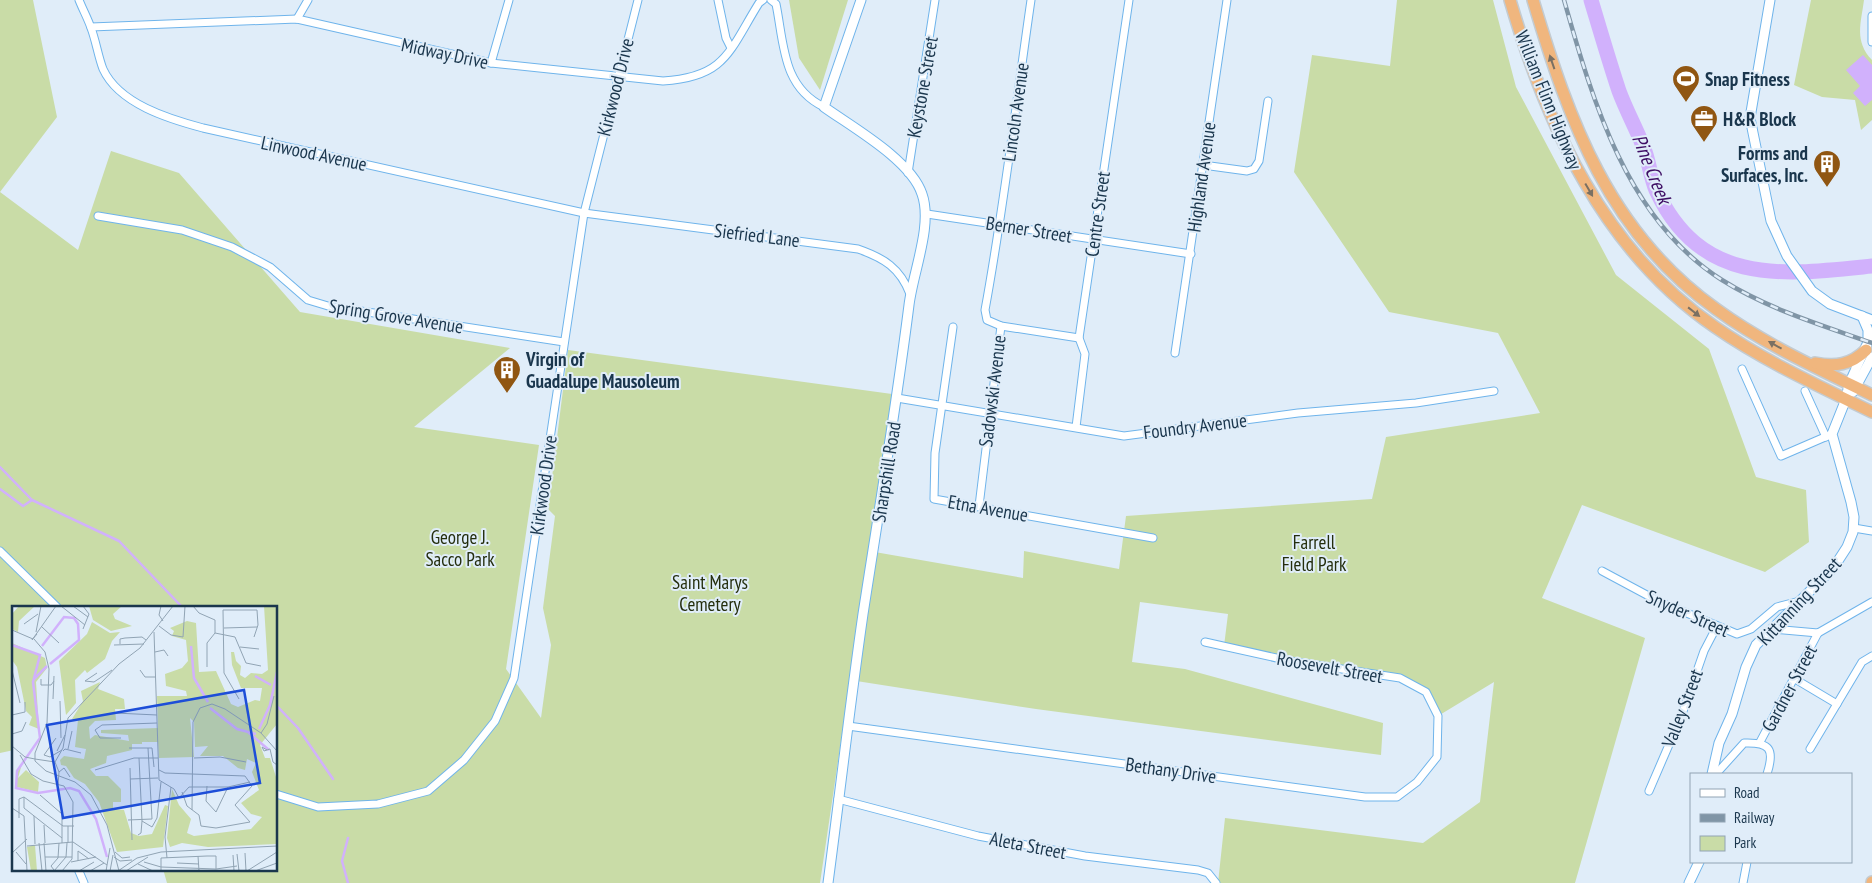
<svg xmlns="http://www.w3.org/2000/svg" width="1872" height="883" font-family="'PT Sans Narrow',sans-serif">
<rect width="100%" height="100%" fill="#e0edf9"/>
<!-- green -->
<g fill="#c9dca7">
<polygon points="0,0 33,0 57,117 0,192 78,250 111,151 179,173 300,312 510,348 414,427 539,445 506,669 541,718 551,645 543,608 555,516 548,509 568,350 892,394 869,551 1023,578 1024,551 1119,569 1126,516 1372,499 1386,437 1540,413 1498,333 1389,312 1294,172 1312,55 1390,66 1397,0 1493,0 1516,87 1616,275 1709,349 1756,477 1806,490 1809,542 1765,572 1582,505 1542,598 1645,638 1575,883 1218,883 1225,818 1423,843 1480,802 1494,682 1438,716 1426,692 1400,678 1224,646 1228,614 1140,602 1132,662 1185,669 1383,723 1381,755 1036,709 850,680 820,883 167,883 163,869 276,869 276,607 14,607 14,750 0,753"/>
<polygon points="789,0 848,0 820,90 799,58"/>
<path d="M1811 0H1864C1861 23 1854 41 1872 60V120L1861 130 1855 100 1822 97 1794 85Z"/>
</g>
<!-- water -->
<polygon fill="#d1b1fc" points="1863,55 1872,65 1872,100 1865,106 1853,93 1860,86 1846,70"/>
<g fill="none" stroke-linecap="round" stroke-linejoin="round">
<!-- stream -->
<g stroke="#d1b1fc" stroke-width="2.5">
<polyline points="0,467 32,500 119,541 182,607"/>
<polyline points="0,489 23,506 32,500"/>
<polyline points="276,705 298,728 333,779"/>
<polyline points="348,838 342,861 348,883"/>
</g>
<!-- river -->
<path stroke="#d1b1fc" stroke-width="15" d="M1591 0C1600 30 1609 61 1619 91 1626 110 1636 128 1643 146 1649 160 1650 176 1656 190 1701 287 1783 275 1872 266"/>
<defs>
<g id="minor">
<path d="M79 0C83 10 88 19 91 28 96 41 98 56 103 69 119 104 169 119 203 128L584 213 858 249C884 258 900 268 910 294"/>
<polyline points="718,0 726,38 731,48"/>
<path d="M771 0 776 4C784 43 782 87 824 107"/>
<path d="M1031 0C1016 103 1004 207 985 310L987 320 1001 326 1079 338"/>
<polyline points="1872,16 1872,42"/>
<polyline points="297,19 308,0"/>
<path d="M91 27 297 19 491 63 663 81C726 77 729 51 759 3L763 0"/>
<polyline points="491,63 509,0"/>
<polyline points="1203,165 1247,171 1254,169 1259,161 1268,101"/>
<polyline points="908,173 935,0"/>
<polyline points="927,214 1191,254"/>
<polyline points="98,216 182,230 232,247 270,267 308,300 328,306 564,342"/>
<polyline points="953,327 935,453 934,499 1153,538"/>
<polyline points="1175,353 1227,0"/>
<polyline points="1742,369 1781,456 1832,434"/>
<polyline points="1805,391 1826,437"/>
<polyline points="897,398 1124,436 1298,413 1416,403 1494,391"/>
<polyline points="1076,427 1085,354 1079,338 1129,0"/>
<polyline points="979,506 1001,326"/>
<polyline points="1854,528 1872,531"/>
<polyline points="0,551 57,607"/>
<polyline points="1602,571 1658,601 1737,634 1751,629 1777,607 1800,601"/>
<polyline points="1771,629 1818,633 1872,602"/>
<polyline points="1795,679 1837,704"/>
<polyline points="848,726 1365,797 1397,797 1417,782 1437,757 1438,716 1426,692 1400,678 1290,661 1205,642"/>
<polyline points="1760,742 1818,633"/>
<polyline points="1810,749 1862,662 1872,656"/>
<path d="M1716 774 1744 743C1770 742 1775 749 1767 774"/>
<polyline points="1649,791 1681,717 1704,651 1717,626"/>
<polyline points="276,794 318,807 378,804 428,791 464,760 495,721 514,678 584,213 638,0"/>
<polyline points="838,799 978,836 1085,856 1198,870 1208,873 1216,883"/>
<polyline points="78,869 84,883"/>
<polyline points="1743,883 1747,862"/>
</g>
<g id="tertiary">
<polyline points="1770,0 1750,118 1771,221 1787,256 1812,291 1830,304 1872,320"/>
<polyline points="1853,392 1872,357"/>
<polyline points="1712,774 1719,743 1732,714 1746,667 1756,645 1834,567 1847,547 1853,532 1854,517 1851,502 1832,434 1846,399 1849,384 1868,342 1868,330 1862,316"/>
<path d="M828 883C840 793 850 704 863 614 879 511 896 408 909 305 913 272 933 225 922 194 911 160 852 127 824 107L861 0"/>
<polyline points="1689,883 1699,862"/>
</g>
<g id="trunk">
<path d="M1510 0C1547 126 1604 251 1715 327 1764 361 1819 386 1872 412"/>
<path d="M1533 0C1569 121 1609 233 1716 309 1764 344 1819 369 1872 395"/>
<path d="M1815 363C1835 367 1851 365 1866 350"/>
<polyline points="1872,883 1872,882"/>
</g>
</defs>
<!-- minor casing -->
<use href="#minor" stroke="#6fb4eb" stroke-width="9"/>
<!-- tertiary casing -->
<use href="#tertiary" stroke="#6fb4eb" stroke-width="11"/>
<!-- trunk casing -->
<use href="#trunk" stroke="#c3cbd1" stroke-width="14"/>
<!-- minor -->
<use href="#minor" stroke="#fff" stroke-width="7"/>
<!-- tertiary -->
<use href="#tertiary" stroke="#fff" stroke-width="9"/>
<!-- trunk -->
<use href="#trunk" stroke="#f0b67e" stroke-width="11"/>
<defs>
<path id="rail" d="M1564 0C1593 102 1627 220 1722 280 1768 309 1821 325 1872 343"/>
</defs>
<!-- rail casing -->
<use href="#rail" stroke="#8095a6" stroke-width="4.5"/>
<!-- rail -->
<use href="#rail" stroke="#e0edf9" stroke-width="2.5" stroke-dasharray="8" stroke-linecap="butt"/>
</g>
<!-- one-way arrows -->
<defs><path id="oneway-solid" d="M-6-.8H1V-3.2L6.5 0L1 3.2V.8H-6Z" transform="scale(1.25)"/></defs>
<g fill="#7a7063">
<use href="#oneway-solid" transform="translate(1552 62) rotate(-109)"/>
<use href="#oneway-solid" transform="translate(1589 190) rotate(60)"/>
<use href="#oneway-solid" transform="translate(1694 312) rotate(38)"/>
<use href="#oneway-solid" transform="translate(1775 345) rotate(-151)"/>
</g>
<!-- icons -->
<defs>
<symbol id="stadium-pin" viewBox="-11 -11 22 30"><path d="M0 17L-7.5 6A9.5 9.5 0 1 1 7.5 6Z" fill="#905612" stroke="#e0edf9"/><path d="M0-5a6.5 5 0 1 0 0 10a6.5 5 0 1 0 0-10ZM-3.5-1.8h7v3.6h-7Z" fill="#fff"/></symbol>
<symbol id="office-pin" viewBox="-11 -11 22 30"><path d="M0 17L-7.5 6A9.5 9.5 0 1 1 7.5 6Z" fill="#905612" stroke="#e0edf9"/><path d="M-6-3h4V-5.5h4V-3h4V5H-6ZM-1-4.5V-3h2v-1.5ZM-6 0V1H6V0Z" fill="#fff"/></symbol>
<symbol id="building-pin" viewBox="-11 -11 22 30"><path d="M0 17L-7.5 6A9.5 9.5 0 1 1 7.5 6Z" fill="#905612" stroke="#e0edf9"/><path d="M-4-6H4V6H1V3H-1V6H-4ZM-2.5-4.3h1.7v1.8h-1.7ZM.8-4.3h1.7v1.8H.8ZM-2.5-1h1.7V.8h-1.7ZM.8-1h1.7V.8H.8Z" fill="#fff"/></symbol>
</defs>
<g fill-rule="evenodd">
<use href="#stadium-pin" x="1670" y="63" width="32" height="43"/>
<use href="#office-pin" x="1688" y="103" width="32" height="43"/>
<use href="#building-pin" x="1811" y="148" width="32" height="43"/>
<use href="#building-pin" x="491" y="354" width="32" height="43"/>
</g>
<g text-anchor="middle" dominant-baseline="central" stroke-width="4" stroke-linejoin="round" paint-order="stroke">
<!-- street labels -->
<g font-size="19" fill="#1a364d" stroke="#e0edf9">
<text transform="translate(445 53) rotate(12)">Midway Drive</text>
<text transform="translate(615 87) rotate(-76)">Kirkwood Drive</text>
<text transform="translate(922 87) rotate(-80)">Keystone Street</text>
<text transform="translate(1549 100) rotate(68)">William Flinn Highway</text>
<text transform="translate(1015 112) rotate(-82)">Lincoln Avenue</text>
<text transform="translate(314 153) rotate(12)">Linwood Avenue</text>
<text transform="translate(1201 177) rotate(-82)">Highland Avenue</text>
<text transform="translate(1097 214) rotate(-82)">Centre Street</text>
<text transform="translate(1029 229) rotate(9)">Berner Street</text>
<text transform="translate(757 235) rotate(7)">Siefried Lane</text>
<text transform="translate(396 316) rotate(9)">Spring Grove Avenue</text>
<text transform="translate(992 391) rotate(-83)">Sadowski Avenue</text>
<text transform="translate(1195 426) rotate(-7)">Foundry Avenue</text>
<text transform="translate(886 472) rotate(-81)">Sharpshill Road</text>
<text transform="translate(543 485) rotate(-82)">Kirkwood Drive</text>
<text transform="translate(988 508) rotate(10)">Etna Avenue</text>
<text transform="translate(1799 601) rotate(-47)">Kittanning Street</text>
<text transform="translate(1688 613) rotate(24)">Snyder Street</text>
<text transform="translate(1330 667) rotate(10)">Roosevelt Street</text>
<text transform="translate(1789 688) rotate(-62)">Gardner Street</text>
<text transform="translate(1682 708) rotate(-69)">Valley Street</text>
<text transform="translate(1171 770) rotate(8)">Bethany Drive</text>
<text transform="translate(1028 845) rotate(11)">Aleta Street</text>
</g>
<!-- poi labels -->
<g font-size="19" font-weight="bold" fill="#1a364d" stroke="#e0edf9" text-anchor="start">
<text x="1705" y="79">Snap Fitness</text>
<text x="1723" y="119">H&amp;R Block</text>
<text x="1808" y="153" text-anchor="end">Forms and<tspan x="1808" dy="22">Surfaces, Inc.</tspan></text>
<text x="526" y="359">Virgin of<tspan x="526" dy="22">Guadalupe Mausoleum</tspan></text>
</g>
<!-- park labels -->
<g font-size="19" fill="#242e0d" stroke="#e0edf9">
<text x="460" y="537">George J.<tspan x="460" dy="22">Sacco Park</tspan></text>
<text x="1314" y="542">Farrell<tspan x="1314" dy="22">Field Park</tspan></text>
<text x="710" y="582">Saint Marys<tspan x="710" dy="22">Cemetery</tspan></text>
</g>
<!-- water labels -->
<g font-size="20" font-style="italic" fill="#3e0e64" stroke="#e0edf9">
<text transform="translate(1652 169) rotate(68)">Pine Creek</text>
</g>
</g>
<!-- overview -->
<g transform="translate(12 606)">
<rect width="265" height="265" fill="#e0edf9"/>
<path d="M7 0H23L7 15 6 26 0 23V8ZM77 0H110L101 8 103 13 120 20 99 25 81 14ZM252 0H265V118L248 139 253 152H258L265 174V238L196 241 170 237 158 241 155 232 160 183 167 199 179 213 175 227 182 230 239 223 250 211 239 208 229 197 247 184 240 166 244 157 235 153 233 164 226 162 211 150H188L196 140 183 141 182 116 178 112 182 151 147 152 146 136H130V138H120V144L95 150 94 157 78 163 84 170H96L109 183V196H101V203L112 204 119 227 127 230 140 228 153 199 156 200 151 241 105 246 87 196 73 178 62 172 54 160 49 159 48 154 52 150 72 153 74 143 63 141 66 114 60 113 71 95 69 85 88 76 86 83 112 93 113 103H103L104 114 83 115 77 121 78 133 83 129 117 135 116 129 89 127V124L146 122 145 90H175L174 85 154 80 153 68 170 62 176 55 174 34 160 30 162 25 158 22 175 15 184 17 187 66 204 65 219 98 226 101 243 94 248 95 250 82H229L220 59 219 46H222L224 55 229 60 228 69 233 72 239 67 250 68 256 64ZM80 16 98 27 108 26 100 35 93 53 75 67 73 64 63 74 64 97 54 109 47 55 75 28ZM0 37 33 52 35 62 24 76 27 123 17 119 20 111 14 105 5 61 0 54ZM10 158 6 172 14 164 27 176 26 186 5 181 4 169ZM23 239 25 265H19L15 241Z" fill="#c9dca7"/>
<path fill="none" stroke="#d1b1fc" stroke-width="2.5" d="M0 39 28 49 21 76 28 132 5 165 4 182 26 187 58 182 67 185 84 213 95 251M30 40 52 11 62 12 66 18 67 34 38 58M179 40 182 72 196 96M243 70 259 79M22 73 35 60M198 102 225 123 244 128M247 123 258 99 265 66M236 126 257 144"/>
<path fill="none" stroke="#91a4b4" stroke-width="1" d="M49 0 73 19M61 0 76 11M149 0 147 9 151 15M181 0 187 7 203 14V27L223 31 234 57 249 60M12 18 26 8M147 20 159 29 171 31 173 0M30 21 47 37M212 22 245 21M71 23 77 8 71 0M0 24 21 33M24 26 29 0M142 26 147 174 162 183 167 192 177 181H216L238 176M25 28 20 34 44 0M22 33 33 46 37 63 35 117 23 147V155L34 165 63 176 79 189 95 219 107 265M108 38V33L113 32 130 31 134 34M102 39 132 38M228 41 247 43M143 46 152 44 156 50M195 61V37L203 27M0 64 8 97M128 64 133 71H144M85 67 73 75 82 76 100 64M29 73V79H39L42 75M41 93 42 70M227 93 212 67 211 4H245L246 19 242 31M48 95 49 132M103 107 145 109M0 109 13 106V96M249 127 255 118 262 90M0 128 10 125 14 116M109 132H88L83 124 90 119 145 117M0 140 13 151 23 153M117 142H140L142 161M56 143 60 125M255 144 250 141 252 145 258 143 261 156 265 159M45 145 53 129M51 145 53 143 69 147M8 149 19 168 31 175 52 180 61 196 60 253 50 265M32 149 44 132M32 149 38 151 50 144M182 152 208 151 234 156M23 153 43 156M118 162 120 234M83 164 122 152H146M147 164 153 167 233 170 240 180 223 199 238 216 204 222 189 220 187 209 175 200 170 186M47 166 52 162 58 171M118 173 146 172M46 179 47 166 43 156 51 142 56 112 107 58 128 42 161 0M195 180 194 195 204 206 216 181M28 189 50 208V237M12 191 51 220H62M12 191V202L50 232M0 202 12 210 15 265M180 204 181 116 188 102 200 98 213 103 249 127 265 145M22 210 23 238M7 212V193L12 191M116 214 140 213 136 142M130 215 140 221 145 212 149 176M32 219 33 237M126 229 129 227 130 215 127 152M0 236V216M56 236V220M61 236 95 259M27 237 30 265M32 237 34 265M15 240 61 236M4 246 14 258M103 246 110 252 118 251M0 247 15 233M233 247 234 265M225 248 227 265M221 249 222 265M186 250 187 265M33 251H60M102 251 108 255 120 254M155 252 153 231 159 181M66 255V245L77 253M59 256 84 251M132 256 149 261 204 263 225 260M165 257 187 258M126 258 141 265M42 264 39 260 46 252 47 237M42 265 54 251 55 237M67 265 82 256M78 265 92 257M94 265 98 242M98 265 101 249M106 265 125 252 149 246 265 240M114 265 136 251M149 265V252L195 250H204V263M235 265 265 246M243 265 265 257"/>
<path fill="#1d4ed8" fill-opacity="0.15" stroke="#1d4ed8" stroke-width="2.5" d="M232 84 248 177 51 212 35 119Z"/>
<rect width="265" height="265" fill="none" stroke="#1a364d" stroke-width="2.5"/>
</g>
<!-- legend -->
<rect x="1690" y="773" width="162" height="90" fill="#e0edf9" stroke="#91a4b4"/>
<rect x="1700" y="789" width="25" height="8" fill="#ffffff" stroke="#91a4b4"/>
<text x="1734" y="798" font-size="15" fill="#1a364d">Road</text>
<rect x="1700" y="814" width="25" height="8" fill="#8095a6" stroke="#91a4b4"/>
<text x="1734" y="823" font-size="15" fill="#1a364d">Railway</text>
<rect x="1700" y="836" width="25" height="15" fill="#c9dca7" stroke="#91a4b4"/>
<text x="1734" y="848" font-size="15" fill="#1a364d">Park</text>
</svg>
